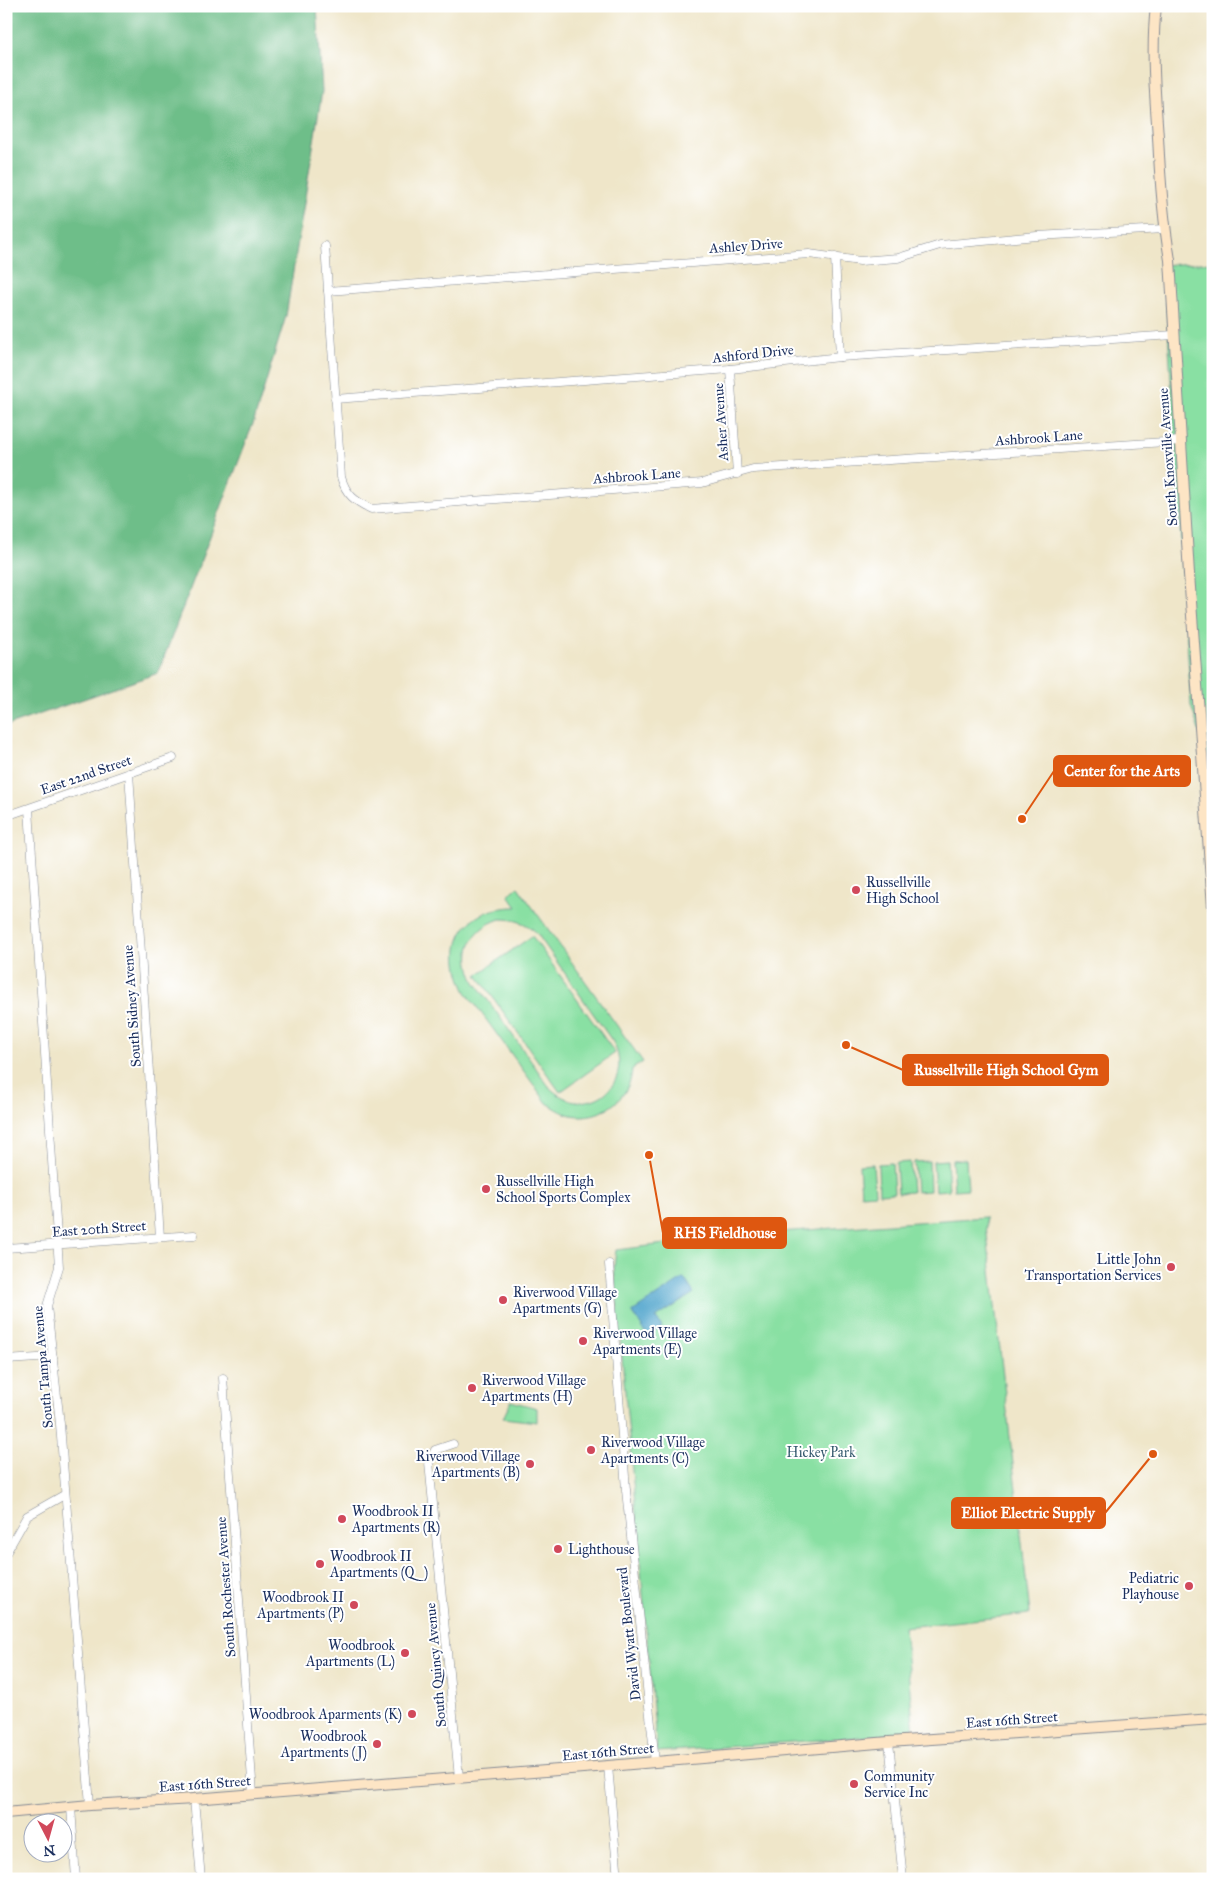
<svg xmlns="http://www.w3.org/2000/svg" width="1219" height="1885" font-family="'IM FELL Great Primer',serif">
<rect width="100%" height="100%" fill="#fff"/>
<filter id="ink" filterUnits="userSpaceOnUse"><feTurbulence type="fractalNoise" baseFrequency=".02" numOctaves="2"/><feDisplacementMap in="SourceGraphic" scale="10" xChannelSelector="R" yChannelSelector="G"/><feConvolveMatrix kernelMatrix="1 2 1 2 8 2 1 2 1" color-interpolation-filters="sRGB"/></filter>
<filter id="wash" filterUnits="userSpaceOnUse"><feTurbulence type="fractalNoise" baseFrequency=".0096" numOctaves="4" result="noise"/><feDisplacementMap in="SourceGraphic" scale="20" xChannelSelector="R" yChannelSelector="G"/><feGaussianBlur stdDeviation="1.12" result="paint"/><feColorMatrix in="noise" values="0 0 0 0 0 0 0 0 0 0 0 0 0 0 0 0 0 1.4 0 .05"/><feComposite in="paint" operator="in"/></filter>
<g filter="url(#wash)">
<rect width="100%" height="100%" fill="#efe6c9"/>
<!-- green -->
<g fill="#89e0a3" stroke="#528880" fill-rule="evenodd">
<polygon points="1213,262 1213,773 1191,706 1164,265"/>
<path d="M518 887 643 1062 632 1069C631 1099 600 1121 571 1115 562 1113 555 1108 547 1103L466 992C443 945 463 907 517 907L508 895ZM500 919C514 919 525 922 536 932L613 1042C636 1086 586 1122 550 1088L475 982C461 954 470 929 500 919Z"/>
<polygon points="532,936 615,1053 560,1092 477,975"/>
<polygon points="966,1159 968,1189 954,1190 952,1160"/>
<polygon points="947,1160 949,1190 935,1191 933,1161"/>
<polygon points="929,1161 930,1191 916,1192 914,1162"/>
<polygon points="910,1162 912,1192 898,1193 896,1163"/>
<polygon points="892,1163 894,1193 879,1194 878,1164"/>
<polygon points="873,1164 875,1194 861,1195 859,1165"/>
<polygon points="985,1217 1030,1614 904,1627 914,1733 657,1752 614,1267 616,1250 739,1235"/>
<polygon points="511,1401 537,1408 537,1422 503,1418"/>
</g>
<!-- forest -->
<polygon fill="#6ebe89" stroke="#447674" points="6,6 317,6 322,91 286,316 254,421 158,673 6,726"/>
<!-- water -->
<polygon fill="#50a4cc" stroke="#366a95" points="684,1278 694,1293 656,1318 662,1327 648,1336 632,1312"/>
</g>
<g filter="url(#ink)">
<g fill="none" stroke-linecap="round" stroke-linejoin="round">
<defs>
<g id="street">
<path d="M325 246 341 477C346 495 355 501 371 509L702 483 753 469 1180 441"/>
<polyline points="835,257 840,357"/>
<polyline points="328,291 809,254 860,261 898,258 940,245 1037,236 1164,229"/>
<polyline points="730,369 737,474"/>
<polyline points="335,399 730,369 840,357 1174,335"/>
<polyline points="129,773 160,1237"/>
<polyline points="29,809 59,1267 47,1306 60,1424 90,1805"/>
<polyline points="6,816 173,758"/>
<polyline points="6,1248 194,1235"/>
<polyline points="609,1264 626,1490 655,1762"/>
<polyline points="6,1360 53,1357"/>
<polyline points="223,1378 253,1794"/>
<polyline points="453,1444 435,1450 429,1462 459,1778"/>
<polyline points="6,1553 27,1516 64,1495"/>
<polyline points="889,1742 903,1879"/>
<polyline points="608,1766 618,1879"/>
<polyline points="194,1799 201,1879"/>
<polyline points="71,1807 76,1879"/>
</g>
<g id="secondary">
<path d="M1156 6C1151 50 1155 93 1158 137 1160 178 1163 219 1170 260L1189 574 1213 907"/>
<polyline points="6,1813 90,1805 194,1799 608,1766 889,1742 1213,1719"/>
</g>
</defs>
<!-- street casing -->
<use href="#street" stroke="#858a94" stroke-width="9"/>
<!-- secondary casing -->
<use href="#secondary" stroke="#858a94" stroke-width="12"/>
<!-- street -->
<use href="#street" stroke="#fff" stroke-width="8"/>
<!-- secondary -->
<use href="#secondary" stroke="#fde5c5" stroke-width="10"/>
</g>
</g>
<!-- markers -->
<g fill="#d1495b" stroke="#fff" stroke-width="2">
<circle cx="856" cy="890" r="5"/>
<circle cx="486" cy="1189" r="5"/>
<circle cx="1171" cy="1267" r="5"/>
<circle cx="503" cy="1300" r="5"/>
<circle cx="583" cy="1341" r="5"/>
<circle cx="472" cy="1388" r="5"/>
<circle cx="591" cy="1450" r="5"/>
<circle cx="530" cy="1464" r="5"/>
<circle cx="342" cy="1519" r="5"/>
<circle cx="558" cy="1549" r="5"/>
<circle cx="320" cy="1564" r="5"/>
<circle cx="1189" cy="1586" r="5"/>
<circle cx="354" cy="1605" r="5"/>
<circle cx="405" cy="1653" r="5"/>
<circle cx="412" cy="1714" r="5"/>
<circle cx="377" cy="1744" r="5"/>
<circle cx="854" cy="1784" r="5"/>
</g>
<g text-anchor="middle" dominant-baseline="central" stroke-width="4" stroke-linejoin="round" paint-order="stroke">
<!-- street labels -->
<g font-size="14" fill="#1b2f5e" stroke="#fff">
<text transform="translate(746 246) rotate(-4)">Ashley Drive</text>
<text transform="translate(753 354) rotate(-6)">Ashford Drive</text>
<text transform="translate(721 422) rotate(-94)">Asher Avenue</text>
<text transform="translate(1039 438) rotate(-4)">Ashbrook Lane</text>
<text transform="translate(1168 457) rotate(-94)">South Knoxville Avenue</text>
<text transform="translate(637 476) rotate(-4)">Ashbrook Lane</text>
<text transform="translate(86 775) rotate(-19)">East 22nd Street</text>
<text transform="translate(132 1006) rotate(-94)">South Sidney Avenue</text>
<text transform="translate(99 1229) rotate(-4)">East 20th Street</text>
<text transform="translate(43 1367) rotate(-95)">South Tampa Avenue</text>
<text transform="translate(226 1587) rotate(-94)">South Rochester Avenue</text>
<text transform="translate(629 1634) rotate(-96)">David Wyatt Boulevard</text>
<text transform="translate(436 1665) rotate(-95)">South Quincy Avenue</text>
<text transform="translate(1012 1720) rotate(-4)">East 16th Street</text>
<text transform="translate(608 1752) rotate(-5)">East 16th Street</text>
<text transform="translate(205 1784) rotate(-4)">East 16th Street</text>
</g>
<!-- poi labels -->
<g font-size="14" fill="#1b2f5e" stroke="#fff" text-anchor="start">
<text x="866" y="882">Russellville<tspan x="866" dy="16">High School</tspan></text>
<text x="496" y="1181">Russellville High<tspan x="496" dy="16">School Sports Complex</tspan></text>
<text x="1161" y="1259" text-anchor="end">Little John<tspan x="1161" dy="16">Transportation Services</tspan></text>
<text x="513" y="1292">Riverwood Village<tspan x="513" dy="16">Apartments (G)</tspan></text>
<text x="593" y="1333">Riverwood Village<tspan x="593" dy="16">Apartments (E)</tspan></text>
<text x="482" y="1380">Riverwood Village<tspan x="482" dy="16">Apartments (H)</tspan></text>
<text x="601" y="1442">Riverwood Village<tspan x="601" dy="16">Apartments (C)</tspan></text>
<text x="520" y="1456" text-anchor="end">Riverwood Village<tspan x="520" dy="16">Apartments (B)</tspan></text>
<text x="352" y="1511">Woodbrook II<tspan x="352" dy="16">Apartments (R)</tspan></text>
<text x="568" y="1549">Lighthouse</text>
<text x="330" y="1556">Woodbrook II<tspan x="330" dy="16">Apartments (Q)</tspan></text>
<text x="1179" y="1578" text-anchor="end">Pediatric<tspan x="1179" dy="16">Playhouse</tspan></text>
<text x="344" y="1597" text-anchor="end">Woodbrook II<tspan x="344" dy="16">Apartments (P)</tspan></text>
<text x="395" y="1645" text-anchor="end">Woodbrook<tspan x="395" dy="16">Apartments (L)</tspan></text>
<text x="402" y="1714" text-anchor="end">Woodbrook Aparments (K)</text>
<text x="367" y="1736" text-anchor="end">Woodbrook<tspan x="367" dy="16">Apartments (J)</tspan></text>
<text x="864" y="1776">Community<tspan x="864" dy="16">Service Inc</tspan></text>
</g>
<!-- park labels -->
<g font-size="14" fill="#365b6f" stroke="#fff">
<text x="821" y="1452">Hickey Park</text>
</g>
</g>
<!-- callouts -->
<path fill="none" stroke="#de5710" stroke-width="2" d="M1022 819L1054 771M846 1045L903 1070M649 1155L663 1233M1153 1454L1105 1513"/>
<g fill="#de5710" stroke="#fff" stroke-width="2">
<circle cx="1022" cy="819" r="5"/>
<circle cx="846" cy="1045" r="5"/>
<circle cx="649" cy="1155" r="5"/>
<circle cx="1153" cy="1454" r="5"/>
</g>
<g fill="#de5710" stroke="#de5710" stroke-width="2">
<rect x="1054" y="756" width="136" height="30" rx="5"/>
<rect x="903" y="1055" width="205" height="30" rx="5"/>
<rect x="663" y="1218" width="123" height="30" rx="5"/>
<rect x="952" y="1498" width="153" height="30" rx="5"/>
</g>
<g font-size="15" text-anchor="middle" font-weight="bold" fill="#fff">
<text x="1122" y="776">Center for the Arts</text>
<text x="1006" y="1075">Russellville High School Gym</text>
<text x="725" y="1238">RHS Fieldhouse</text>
<text x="1028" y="1518">Elliot Electric Supply</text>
</g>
<!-- margin -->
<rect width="1219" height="1885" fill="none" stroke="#fff" stroke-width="25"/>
<!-- north arrow -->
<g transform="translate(48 1838) rotate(174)"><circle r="24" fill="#ffffff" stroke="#a4acbf"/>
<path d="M0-4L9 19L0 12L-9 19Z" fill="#d1495b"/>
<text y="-8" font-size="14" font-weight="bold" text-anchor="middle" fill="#1b2f5e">N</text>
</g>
</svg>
